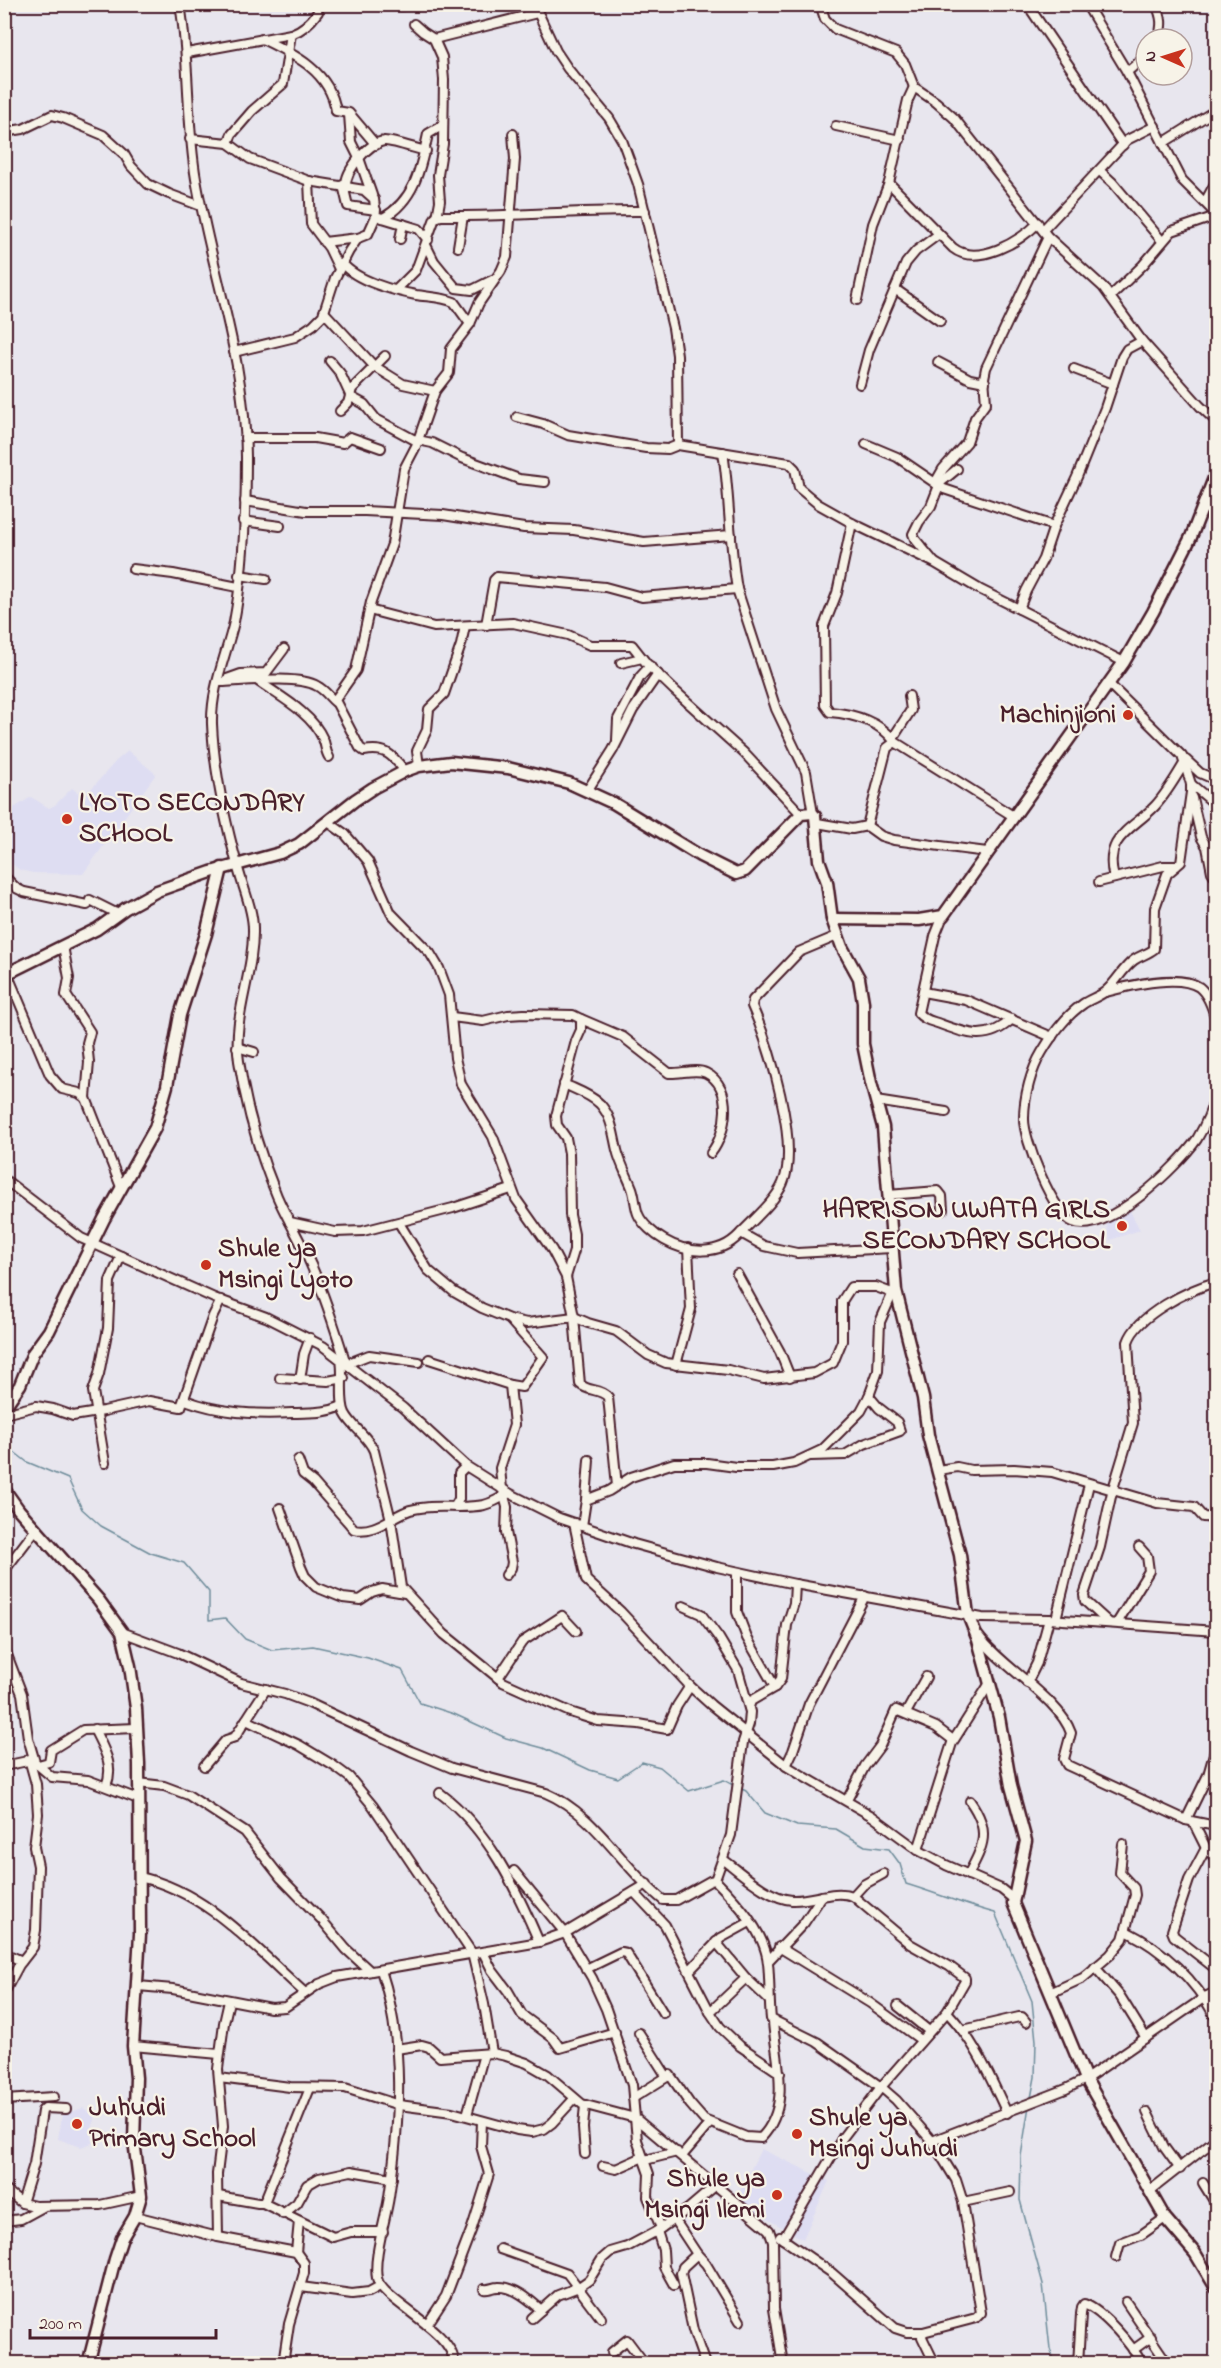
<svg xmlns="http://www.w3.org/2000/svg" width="1221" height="2368" font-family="'Indie Flower',sans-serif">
<rect width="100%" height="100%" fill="#e8e6ee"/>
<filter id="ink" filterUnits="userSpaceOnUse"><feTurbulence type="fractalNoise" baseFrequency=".0167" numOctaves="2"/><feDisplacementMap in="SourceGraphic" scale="12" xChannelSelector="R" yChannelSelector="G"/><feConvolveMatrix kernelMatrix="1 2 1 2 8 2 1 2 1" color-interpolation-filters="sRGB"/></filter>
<g filter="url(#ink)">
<!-- built -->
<g fill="#deddf2">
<polygon points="128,751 156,774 83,874 33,873 20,870 8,861 6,831 14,808 31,797 49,808 55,805 72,788 84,797 116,761"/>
<polygon points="1128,1207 1140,1230 1110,1240 1106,1221"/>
<polygon points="83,2108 95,2116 91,2131 92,2143 81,2147 58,2139 62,2115"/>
<polygon points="761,2149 829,2181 803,2239 735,2201"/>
</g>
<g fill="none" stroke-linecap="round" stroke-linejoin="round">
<!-- stream -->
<g stroke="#6e8c9a" stroke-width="1.5">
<polyline points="4,1444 27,1462 68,1479 82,1509 101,1526 151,1553 184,1563 209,1592 209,1620 225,1618 245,1639 272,1650 313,1646 368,1658 402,1670 420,1703 454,1714 506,1738 543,1748 590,1770 618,1778 642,1762 660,1767 689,1791 724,1780 733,1785"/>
<path d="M740 1788 746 1791 765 1813 797 1826 836 1829 865 1846 889 1849 900 1864 906 1884C936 1893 964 1905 995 1913L1032 2001 1036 2041 1035 2077 1031 2098"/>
<polyline points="1029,2106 1021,2156 1020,2200 1043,2284 1050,2349 1056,2364"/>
</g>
<defs>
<g id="street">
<path d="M180 4C190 62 186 121 196 179 212 273 247 365 246 461 246 510 243 574 234 622 226 656 211 688 212 724 214 773 225 821 238 868 243 888 253 909 253 929 254 974 232 1016 239 1061 246 1107 259 1153 277 1196 287 1219 301 1241 311 1265 325 1296 336 1331 346 1364L369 1355 419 1362"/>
<polyline points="401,4 402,6"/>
<polyline points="534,4 556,51 568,69 609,118 622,140 638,184 673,328 677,355 678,445"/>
<polyline points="820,4 825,19 835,29 896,53 905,64 914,87 936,102 954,118 1048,237 1103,287 1142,341 1200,406 1216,421"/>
<polyline points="1027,4 1123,145"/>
<polyline points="1086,4 1127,72 1182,180 1216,214"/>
<path d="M1156 4C1162 18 1163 25 1158 39"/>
<polyline points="414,24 423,32 434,39 537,13"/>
<path d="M262 39C295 55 330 71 336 111L349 113 376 145"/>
<polyline points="434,39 442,57 444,80 443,144 438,175 440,201 437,217"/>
<path d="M187 53 291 34C303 30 311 22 318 12L317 4"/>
<polyline points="1127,72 1146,56"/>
<polyline points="349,114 351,142 359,158 372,195"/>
<polyline points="836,126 900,140"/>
<polyline points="4,132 23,129 52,115 63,118 103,135 124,154 131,166 148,184 169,194 201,206"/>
<polyline points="190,139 228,143 250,159 309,181 364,190 374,199 376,216 419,229 428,240"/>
<polyline points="228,143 232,134 252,111 283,84 291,34"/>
<polyline points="1163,143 1216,110"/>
<polyline points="1100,171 1113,183 1162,241"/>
<polyline points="309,181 311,224 329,248 339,269"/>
<path d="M889 183 953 248C977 267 1021 241 1038 223"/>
<polyline points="343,185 348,206 376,210"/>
<path d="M346 186C345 171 368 143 384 141 390 140 417 149 426 151"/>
<polyline points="1205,202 1216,182"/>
<path d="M383 218C415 200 421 167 428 134L443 125"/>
<polyline points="1043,230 1127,140 1155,126"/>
<polyline points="400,239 403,224"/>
<polyline points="324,242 358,238"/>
<polyline points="426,245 434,261 456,288 472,290 492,280"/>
<polyline points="458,247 463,216"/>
<path d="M342 263C356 281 395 291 416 295 429 297 442 297 454 302L470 324"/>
<polyline points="895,289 940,321"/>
<path d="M396 290 416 270 435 218 441 216C509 217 577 210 645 211"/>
<polyline points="1111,296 1143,265 1172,231 1216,216"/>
<polyline points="857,300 873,224 889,183 908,100 914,87"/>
<polyline points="324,312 374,366 403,384 435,391"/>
<polyline points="234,352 295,337 313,325 323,315 335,278 349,251 358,238 368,234 376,216"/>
<polyline points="330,361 340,373 351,397 364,404 376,419 413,439 432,443 462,458 519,479 545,482"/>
<polyline points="938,362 970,379 985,382"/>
<polyline points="1074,369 1113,384"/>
<polyline points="860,384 869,350 906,263 916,251 939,234"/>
<polyline points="340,411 348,403 352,389 385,356"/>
<polyline points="517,417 543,424 568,435 646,448 668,449 678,445 789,463 795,469 799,488 818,504 852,523 935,563 979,589 1019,609"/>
<polyline points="245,438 315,438 343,443 350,437 381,448"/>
<polyline points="866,444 897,457 944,489 1054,526"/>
<path d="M723 452C730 497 729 544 737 589L776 709 806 772 813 814"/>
<polyline points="935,483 943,469 967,442 975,418 986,403 984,378 986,368 1048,237"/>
<polyline points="245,501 306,511 365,511 443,515 524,528 574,530 644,542 731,535"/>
<polyline points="1203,508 1216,510"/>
<polyline points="243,521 280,526"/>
<path d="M852 523 837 593 824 626 825 705 830 712C854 714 881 722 895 742"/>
<polyline points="934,562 915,539 913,534 919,522 931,506 940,483 957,469"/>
<polyline points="133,569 173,574 238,587"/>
<polyline points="239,575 266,579"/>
<polyline points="369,610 434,627 513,623 568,635 590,645 632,645 647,664 674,690 744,753 801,814"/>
<polyline points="486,625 494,580 497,577 605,587 642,597 737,589"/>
<polyline points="1124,662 1019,609 1026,591 1043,559 1054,526 1077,477 1105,408 1122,357 1127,349 1142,341"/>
<polyline points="621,663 642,658"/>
<polyline points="227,679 241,674 266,673 284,649"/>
<path d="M258 681C279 696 312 713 323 739 326 745 325 751 329 757"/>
<path d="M222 682C244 681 299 675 317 686 325 690 329 697 335 702"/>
<path d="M1109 684 1182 756 1191 784V792L1181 862 1167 874 1155 908 1154 949C1148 954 1141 955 1134 960 1123 968 1117 981 1107 990 1101 996 1090 999 1083 1004 1067 1015 1052 1035 1042 1052 1031 1070 1024 1097 1024 1118 1023 1139 1053 1214 1073 1222 1107 1236 1179 1165 1197 1139 1206 1124 1212 1110 1216 1093"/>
<polyline points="893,738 911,710 909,696"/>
<polyline points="617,740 618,719 640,677 650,666"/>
<polyline points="1186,760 1200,773 1216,780"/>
<polyline points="419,766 417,751 427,730 429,709 444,694 461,645 465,626"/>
<path d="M405 771C392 755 386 747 364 751L360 748 335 700 356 670 371 602 392 544 404 469 416 446 435 391 449 373 451 349 470 324 479 303 501 271 507 257 515 159 513 134"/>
<polyline points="1191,784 1216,805"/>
<polyline points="587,791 613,750 633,710 658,674"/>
<polyline points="1192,798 1201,837 1207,847 1212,872 1216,878"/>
<path d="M328 822 345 834 368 861 391 913 430 953 439 968 449 995 455 1058 461 1084 493 1137 516 1199 552 1250 566 1277 574 1317 580 1384C588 1392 600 1388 608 1397L617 1486"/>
<polyline points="817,823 852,829 867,826 881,836 894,840 987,852"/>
<polyline points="867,826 887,748 895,742 1013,816"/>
<polyline points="4,876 16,888 24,892 87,905"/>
<path d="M1114 878C1103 837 1132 830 1155 806 1167 793 1176 777 1185 762"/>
<polyline points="1099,882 1163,866 1176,866"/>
<polyline points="90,900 118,914"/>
<path d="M943 916 935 936 918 1013C924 1020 932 1021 940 1024 967 1034 988 1042 1012 1019"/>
<polyline points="63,946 69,978 66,995 90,1032 87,1043 89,1062 86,1098"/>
<polyline points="7,973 50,1075 62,1089 79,1093 86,1098 121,1187"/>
<polyline points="923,992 966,1000 1052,1037"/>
<path d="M1106 992C1128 986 1178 973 1199 987 1208 994 1213 1009 1216 1020"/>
<polyline points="452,1017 483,1021 508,1015 524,1014 573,1015 581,1019 581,1030 576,1041 556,1116 557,1125 566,1138 569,1153 570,1215 574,1234 574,1251 566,1277"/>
<path d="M581 1019 623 1037 669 1073C680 1074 696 1068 706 1073 734 1087 727 1133 711 1153"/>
<polyline points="237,1047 254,1052"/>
<path d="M564 1084C576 1090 590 1094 600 1104 612 1117 613 1133 617 1150 620 1163 627 1175 632 1188 635 1196 635 1206 638 1214 642 1224 655 1235 664 1240 688 1254 719 1256 739 1235 753 1220 775 1202 783 1183 800 1144 769 1045 752 1006L753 1000 799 952 837 936"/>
<polyline points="876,1101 946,1112"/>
<polyline points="4,1179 81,1238 214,1298 266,1317 323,1346 403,1408 466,1466 509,1493 559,1518 634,1544 717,1567 795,1584 982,1618 1049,1619 1216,1631"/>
<polyline points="888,1195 938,1191 942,1196 943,1210"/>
<polyline points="290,1222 335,1232 363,1231 453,1208 511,1189"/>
<polyline points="399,1223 428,1270 454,1292 482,1308 509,1319 527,1323 574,1317 588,1323 616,1331 648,1355 666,1363 728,1370 764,1379 814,1373 833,1363 842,1341 842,1301 851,1287 876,1287 892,1293"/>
<polyline points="741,1233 764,1246 797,1253 892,1248"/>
<polyline points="737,1274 780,1352 790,1377"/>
<polyline points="510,1320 543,1357 522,1387 510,1385"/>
<polyline points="429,1359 510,1385 514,1425 500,1468 502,1489"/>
<path d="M341 1360C344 1375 339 1400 345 1413 352 1427 368 1436 374 1451L391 1520 401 1587 444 1634 503 1682 570 1712 598 1721 639 1724 667 1729 677 1706 690 1686"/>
<polyline points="676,1365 691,1309 688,1248"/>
<polyline points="280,1378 328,1381 344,1378"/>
<polyline points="300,1380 304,1354 310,1338"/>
<path d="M185 1400C220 1413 254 1415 292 1413 310 1412 325 1414 342 1406"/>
<polyline points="4,1414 36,1406 53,1409 73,1416 104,1411 149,1401 181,1407 213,1316 221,1300"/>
<polyline points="811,1456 845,1455 864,1444 900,1431 897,1422 879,1408 869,1396"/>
<path d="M298 1460 303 1474 313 1482 354 1529C374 1534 392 1516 410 1510 434 1503 459 1510 484 1505 492 1503 501 1498 509 1493"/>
<polyline points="105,1463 93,1391 99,1374 108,1328 110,1281 121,1256"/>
<polyline points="938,1470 957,1467 971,1470 1014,1469 1052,1472 1157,1503 1194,1507 1203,1517 1216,1518"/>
<polyline points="504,1496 507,1507 506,1532 512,1562 511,1568 506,1575"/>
<polyline points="586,1500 589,1460"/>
<polyline points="455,1506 459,1499 459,1473 466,1466"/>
<polyline points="280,1508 301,1567 305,1576 316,1587 343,1598 360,1600 372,1592 382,1589 405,1593"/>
<polyline points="574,1523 586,1580 621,1612 690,1686 711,1705 788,1767 803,1776 872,1816 918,1850 946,1865 1001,1889 1012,1898"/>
<polyline points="582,1526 586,1500 609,1491 631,1477 674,1463 707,1463 736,1467 773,1467 794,1463 822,1450 861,1411 869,1396 878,1371 880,1322 894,1290"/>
<polyline points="4,1571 36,1529"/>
<polyline points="737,1572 737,1612 747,1638 775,1687"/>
<polyline points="683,1606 701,1614 719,1638 738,1670 750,1712 749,1724 743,1742 731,1835 715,1880"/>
<polyline points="1056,1619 1089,1484"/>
<path d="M1108 1622 1085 1601 1084 1595 1100 1547 1112 1492 1133 1423 1128 1342C1137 1315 1190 1289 1216 1282"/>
<polyline points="1117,1623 1149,1571 1147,1556 1139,1547"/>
<path d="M122 1632 178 1653 241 1683 285 1694 309 1703 411 1751 452 1768 546 1793C596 1814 622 1868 663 1900H676L710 1881 715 1880C736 1901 765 1932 768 1963 770 1981 769 2001 771 2019L817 2042 881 2087 896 2100 932 2141 956 2180 963 2202 981 2313 976 2318 923 2332 922 2337 935 2364"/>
<path d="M978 1635C1002 1668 1059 1698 1071 1733L1064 1759 1067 1765 1186 1820 1216 1826"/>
<polyline points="4,1647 22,1694 28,1738 35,1762"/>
<polyline points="498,1678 522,1642 562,1616 576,1631"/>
<polyline points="1027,1683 1037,1663 1049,1619"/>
<polyline points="749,1707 751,1701 775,1687 781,1679 787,1625 794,1603 795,1584"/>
<polyline points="906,1713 926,1677"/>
<polyline points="246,1720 299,1745 334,1766 349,1777 373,1806 472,1953 484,2004 492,2053"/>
<path d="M94 1729C103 1748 115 1765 106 1786"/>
<polyline points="38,1765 49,1762 51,1750 83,1730 137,1728"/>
<polyline points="4,1766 32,1760 52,1777 88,1780 138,1799"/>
<polyline points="204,1766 226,1740 235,1737 266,1689"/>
<polyline points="786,1766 793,1751 809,1704 865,1596"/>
<polyline points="138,1783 164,1786 188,1795 245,1832 281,1878 321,1919 346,1949 370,1971"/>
<path d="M440 1793C488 1829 516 1888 539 1942"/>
<polyline points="847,1800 865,1766 880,1746 896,1710 936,1727 953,1740"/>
<polyline points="1186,1820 1208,1775 1216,1747"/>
<polyline points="1193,1822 1206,1848 1216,1859"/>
<polyline points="1206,1848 1189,1880 1172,1931 1174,1936 1216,1969"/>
<polyline points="918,1850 952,1743 990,1683"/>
<path d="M724 1860C743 1874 768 1898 792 1900 813 1901 833 1889 853 1896L910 1944 949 1966 965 1978V1981L947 2012 881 2087 843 2137 783 2239"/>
<polyline points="514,1871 565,1933 592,1978 606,2009 632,2085 637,2140 649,2174 648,2197 661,2228"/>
<path d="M968 1875C984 1845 991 1831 970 1801"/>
<path d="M139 1877C207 1891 256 1949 305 1993"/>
<polyline points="634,1892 665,1925 710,2012 720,2027 740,2046 780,2073"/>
<polyline points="853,1896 863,1885 883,1874"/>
<path d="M1126 1931C1166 1951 1195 1980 1216 2018"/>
<polyline points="716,1942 746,1978 769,2000"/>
<polyline points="779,1947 870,2003 921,2040"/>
<polyline points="483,1952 492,1970 508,1991 522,2015 553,2038 560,2048 615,2032"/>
<polyline points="4,1953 22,1961"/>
<polyline points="768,1961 804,1923 822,1896"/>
<polyline points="1095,1967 1120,1996 1146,2038"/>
<polyline points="586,1969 621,1952 626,1953 663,2013"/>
<path d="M381 1970C405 2042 400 2122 389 2197 386 2218 373 2258 377 2278 381 2301 455 2331 454 2364"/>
<polyline points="689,1971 721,1938 750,1922"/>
<polyline points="138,1986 173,1989 271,2008 285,2007 319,1984 337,1977 539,1942 565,1933 647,1884"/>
<polyline points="4,1993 19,1965 33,1947 36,1930 38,1866 34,1847 38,1814 36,1784 29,1759"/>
<polyline points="1050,1993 1083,1978 1110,1955 1123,1939 1135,1895 1134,1888 1120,1873 1123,1844"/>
<polyline points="898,2006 929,2031"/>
<polyline points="710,2012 746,1978"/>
<path d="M947 2012C975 2041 990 2077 1007 2113"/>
<polyline points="963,2030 1019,2017 1022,2017 1026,2022"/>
<polyline points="639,2033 667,2077"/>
<polyline points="133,2046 219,2054"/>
<polyline points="396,2049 422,2045 429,2047 440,2057 492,2053 506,2056 527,2063 548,2075 582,2104 635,2118 769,2230 773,2242 774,2309 783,2364"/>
<polyline points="219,2078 290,2087 345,2088 399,2105 452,2112 517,2130 532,2132 544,2129 552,2123 574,2099"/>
<path d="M633 2098 670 2075 690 2104 704 2120 746 2137 761 2138C792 2106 776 2061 773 2022"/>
<polyline points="4,2100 54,2097"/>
<polyline points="1147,2112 1164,2147 1180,2169"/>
<polyline points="467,2115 484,2054"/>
<polyline points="932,2141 1066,2089 1086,2079 1205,1997 1216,1992"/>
<polyline points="585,2154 583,2128 585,2105"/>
<polyline points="682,2156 710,2123"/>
<polyline points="645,2160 677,2152"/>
<polyline points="603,2166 616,2169 643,2157"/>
<polyline points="1203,2183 1216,2204"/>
<polyline points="4,2189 22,2203 35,2206 100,2205 141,2196"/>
<polyline points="1151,2190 1216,2139"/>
<polyline points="218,2196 258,2203 263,2203 265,2200 310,2088"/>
<polyline points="963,2202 1010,2192"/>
<polyline points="22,2203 34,2164 42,2111 45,2108 66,2109"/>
<polyline points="263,2203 333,2237 351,2232 383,2232"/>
<polyline points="283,2214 297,2203 307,2185 319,2178 351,2171 392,2178"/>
<polyline points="135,2216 218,2237 296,2252 304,2263 304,2273 289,2324 283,2364"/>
<polyline points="674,2219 697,2254 706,2264 740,2321"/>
<polyline points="4,2221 21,2219 43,2207"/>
<polyline points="657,2231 663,2250 664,2267 674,2285"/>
<polyline points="218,2237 217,2174 223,2126 218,2069 224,2023 229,2001"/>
<polyline points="780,2237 832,2273 895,2328 907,2332 923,2332"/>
<polyline points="500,2249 567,2273 601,2318"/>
<polyline points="296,2252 299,2221"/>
<polyline points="697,2254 683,2267 681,2273 693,2330 705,2364"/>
<polyline points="1116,2257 1120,2243 1141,2235 1165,2218"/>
<polyline points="301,2287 352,2294 369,2292 380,2286"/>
<path d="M484 2289C490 2290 493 2287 498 2287 514 2286 530 2300 541 2310"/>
<polyline points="1126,2302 1168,2364"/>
<polyline points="532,2318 558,2295 579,2287 589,2280 602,2259 610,2252 627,2247 657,2231 688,2209 715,2186"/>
<polyline points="427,2325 446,2296 472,2228 489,2174 481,2146 482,2121"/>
<polyline points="1133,2350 1151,2337"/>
<polyline points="612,2352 627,2340 645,2364"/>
<path d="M1078 2364 1081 2314 1082 2307 1084 2304C1103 2311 1133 2346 1142 2364"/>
</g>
<g id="secondary">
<polyline points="832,919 919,920 943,916 1124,662 1153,612 1191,537 1216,473"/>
<polyline points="4,975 97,929 126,908 157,891 211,872 280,853 299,844 355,800 373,788 405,771 419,766 451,762 508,768 569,783 615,804 700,856 736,874 745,871 801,814 812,813 815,816 819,860 827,882 832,919 842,947 859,978 863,1002 863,1044 871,1083 883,1127 896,1291 923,1398 928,1435 960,1555 968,1615 978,1640 999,1717 1011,1786 1026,1841 1013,1903 1086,2079 1165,2218 1195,2253 1216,2288"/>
<polyline points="4,1408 20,1385 33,1353 49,1331 104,1219 155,1128 167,1086 180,1015 206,934 222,868"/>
<polyline points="4,1489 19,1510 98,1599 122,1632 130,1666 136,1708 139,1764 140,1934 133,2046 136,2078 134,2141 141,2196 135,2216 122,2238 115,2259 88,2364"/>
</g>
</defs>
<!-- street casing -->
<use href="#street" stroke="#4a1f2b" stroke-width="12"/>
<!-- secondary casing -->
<use href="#secondary" stroke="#4a1f2b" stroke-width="15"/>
<!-- street -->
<use href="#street" stroke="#f7f3e8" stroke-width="8"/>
<!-- secondary -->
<use href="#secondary" stroke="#f7f3e8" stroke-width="10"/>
</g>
</g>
<!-- markers -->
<g fill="#c8321e" stroke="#f7f3e8" stroke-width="2">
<circle cx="1128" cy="715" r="6"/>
<circle cx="67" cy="819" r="6"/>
<circle cx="1122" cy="1226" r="6"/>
<circle cx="206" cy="1265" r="6"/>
<circle cx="77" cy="2124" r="6"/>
<circle cx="797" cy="2134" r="6"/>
<circle cx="777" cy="2195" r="6"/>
</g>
<g text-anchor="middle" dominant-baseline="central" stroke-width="4.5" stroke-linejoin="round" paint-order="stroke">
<!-- poi labels -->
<g font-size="27" font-weight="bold" fill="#4a1f2b" stroke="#f7f3e8" text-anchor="start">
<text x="1116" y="715" text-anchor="end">Machinjioni</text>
<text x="79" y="803">LYOTO SECONDARY<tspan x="79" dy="31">SCHOOL</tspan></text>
<text x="1110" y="1210" text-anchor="end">HARRISON UWATA GIRLS<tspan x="1110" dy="31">SECONDARY SCHOOL</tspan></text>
<text x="218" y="1249">Shule ya<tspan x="218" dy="31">Msingi Lyoto</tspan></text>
<text x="89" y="2108">Juhudi<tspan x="89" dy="31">Primary School</tspan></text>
<text x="809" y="2118">Shule ya<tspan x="809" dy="31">Msingi Juhudi</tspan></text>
<text x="765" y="2179" text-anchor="end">Shule ya<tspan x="765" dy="31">Msingi Ilemi</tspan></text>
</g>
</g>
<!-- margin -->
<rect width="1221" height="2368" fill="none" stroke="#f7f3e8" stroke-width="24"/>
<rect x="12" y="12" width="1197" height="2344" fill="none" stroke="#4a1f2b" stroke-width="2" filter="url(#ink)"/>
<!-- north arrow -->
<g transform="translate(1164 57) rotate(273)"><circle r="28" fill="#f7f3e8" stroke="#b29e9c" stroke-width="1.5"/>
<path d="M0-4.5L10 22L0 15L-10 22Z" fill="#c8321e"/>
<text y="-9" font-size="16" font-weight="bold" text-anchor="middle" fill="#4a1f2b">N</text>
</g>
<!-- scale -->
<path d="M30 2329v9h186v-9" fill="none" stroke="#4a1f2b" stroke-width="3"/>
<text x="39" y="2329" font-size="18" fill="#4a1f2b" stroke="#f7f3e8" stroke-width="4.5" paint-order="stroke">200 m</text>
</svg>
